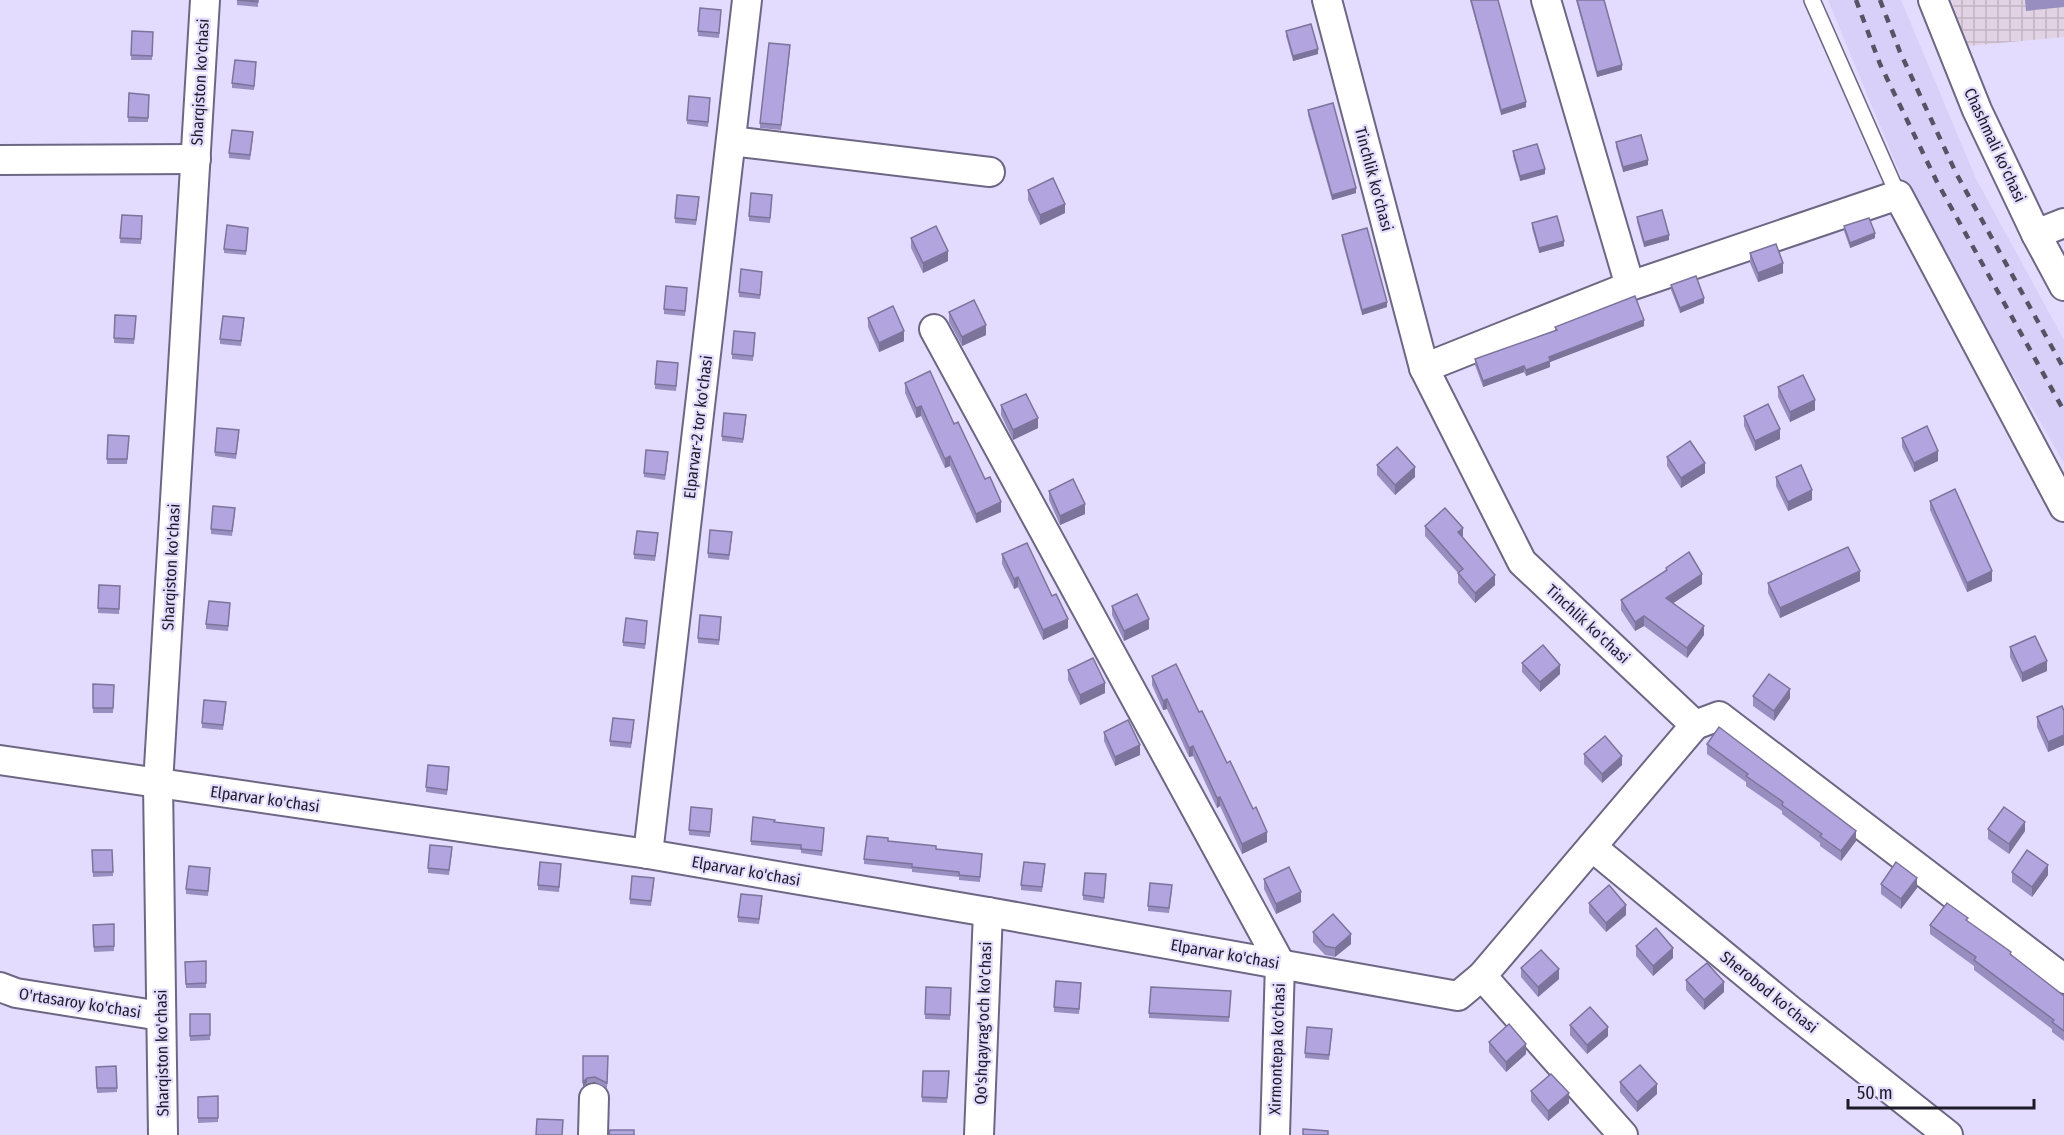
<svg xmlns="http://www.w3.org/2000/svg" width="2064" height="1135" font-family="'Fira Sans Condensed',sans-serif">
<defs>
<pattern id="industrial-grid" width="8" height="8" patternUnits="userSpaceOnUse" patternTransform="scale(1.5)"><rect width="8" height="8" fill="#e1d2e4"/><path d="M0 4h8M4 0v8" fill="none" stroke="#c1b4c4"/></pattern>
</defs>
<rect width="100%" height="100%" fill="#e3dcfe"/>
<!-- built -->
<polygon fill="#d8d0f8" points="1828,0 1901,0 1976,179 2064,340 2064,463 1908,193"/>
<!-- industrial -->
<polygon fill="url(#industrial-grid)" points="1951,0 2064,0 2064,37 1968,46"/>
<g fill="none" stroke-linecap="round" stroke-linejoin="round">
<defs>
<polyline id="service" points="1812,0 1898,195"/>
<g id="minor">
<polyline points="1327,0 1424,368 1522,562 1695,725 1482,976 1623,1135"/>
<polyline points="1933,0 1977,110 2036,234 2064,286"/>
<polyline points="731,141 990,172"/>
<polyline points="0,160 196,159"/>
<polyline points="2036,234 2064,223"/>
<polyline points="1630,286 1898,195 2064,507"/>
<polyline points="934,329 1280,963 1275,1135"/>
<polyline points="1424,368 1630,286 1546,0"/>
<polyline points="1695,725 1719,716 2064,979"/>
<polyline points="0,760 648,854 988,912 1458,996 1482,976"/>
<polyline points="1592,847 1790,1010 1948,1135"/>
<polyline points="648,854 747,0"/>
<polyline points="0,987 16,993 161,1016"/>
<polyline points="163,1135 158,784 205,0"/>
<polyline points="593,1135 594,1098"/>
<polyline points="979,1135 988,912"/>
</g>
</defs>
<!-- service casing -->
<use href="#service" stroke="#6d6784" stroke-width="18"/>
<!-- minor casing -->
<use href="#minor" stroke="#6d6784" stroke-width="32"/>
<!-- service -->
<use href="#service" stroke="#fff" stroke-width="15"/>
<!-- minor -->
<use href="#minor" stroke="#fff" stroke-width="28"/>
<!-- rail -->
<g stroke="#565365" stroke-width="4.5" stroke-dasharray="8 8" stroke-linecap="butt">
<polyline points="1856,0 1880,64 1937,182 2064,411"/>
<polyline points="1880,0 1900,52 1956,173 2064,369"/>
</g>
</g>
<!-- wall -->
<g fill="#998ec0">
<polygon points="237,0 258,0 258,7 237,5"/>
<polygon points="1470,0 1498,0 1526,107 1501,115"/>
<polygon points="1576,0 1604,0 1622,70 1597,77"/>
<polygon points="2025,0 2064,0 2064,7 2026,11"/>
<polygon points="721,15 719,38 698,36 698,31"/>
<polygon points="132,31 153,32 152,60 131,60"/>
<polygon points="1286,31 1318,54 1293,61 1286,36"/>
<polygon points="790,50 781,130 760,128 760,123"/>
<polygon points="256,67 254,90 232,88 232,83"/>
<polygon points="129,93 149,95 148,122 128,122"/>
<polygon points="710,103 708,127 687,124 687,120"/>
<polygon points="1308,110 1356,193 1332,200 1308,115"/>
<polygon points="253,137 250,160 229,158 229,153"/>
<polygon points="1616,142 1648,165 1623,172 1616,147"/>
<polygon points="1513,151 1545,174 1520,181 1513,156"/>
<polygon points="1028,190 1065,213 1040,225 1028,200"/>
<polygon points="772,200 770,223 749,221 749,216"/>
<polygon points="699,202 696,225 675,223 675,218"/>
<polygon points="122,215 142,216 141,244 120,243"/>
<polygon points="1637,217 1669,240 1644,247 1637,222"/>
<polygon points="1532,223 1564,246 1539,253 1532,228"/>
<polygon points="1844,226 1875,238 1850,248 1844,231"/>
<polygon points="248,232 246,255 224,253 224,249"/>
<polygon points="1342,235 1387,307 1362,315 1342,240"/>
<polygon points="911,238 948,261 923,273 911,248"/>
<polygon points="1750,253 1783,273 1758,282 1750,263"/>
<polygon points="762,276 760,299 739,297 739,292"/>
<polygon points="1671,285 1704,303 1680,313 1671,290"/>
<polygon points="687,293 685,316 664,314 664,309"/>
<polygon points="949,312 986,335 962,346 949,322"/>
<polygon points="115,315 136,316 134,344 114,343"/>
<polygon points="868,318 904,341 879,352 868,327"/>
<polygon points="244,323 241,346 220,344 220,339"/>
<polygon points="1644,326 1550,362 1550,367 1526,376 1524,372 1483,387 1475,365 1475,359 1555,331 1555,327"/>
<polygon points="755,333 753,361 732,359 732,354"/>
<polygon points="678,368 676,391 655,389 655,384"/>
<polygon points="905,383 954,424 1001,512 976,523 950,466 945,468 921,416 916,418 905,393"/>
<polygon points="1778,387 1815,410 1790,422 1778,397"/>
<polygon points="1001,405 1038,428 1013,440 1001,415"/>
<polygon points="1744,416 1780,439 1755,451 1744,426"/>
<polygon points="746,420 743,443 722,441 722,436"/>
<polygon points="108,435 129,436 127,464 107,464"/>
<polygon points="239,435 236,459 215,456 215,452"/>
<polygon points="1902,438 1938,461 1914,472 1902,447"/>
<polygon points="668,457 665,480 644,477 644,473"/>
<polygon points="1667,457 1705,473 1681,488 1667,466"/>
<polygon points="1377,465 1415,477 1395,495 1377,475"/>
<polygon points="1776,477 1812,500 1788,511 1776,486"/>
<polygon points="1049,491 1085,514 1060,525 1049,500"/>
<polygon points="1930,501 1992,581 1967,592 1930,510"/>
<polygon points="235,513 232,536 211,534 211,529"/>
<polygon points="1425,526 1462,537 1495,585 1475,603 1458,583 1458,573 1425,536"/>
<polygon points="732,537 729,560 708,558 708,553"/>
<polygon points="658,538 655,561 634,559 634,554"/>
<polygon points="1002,554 1052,596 1068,628 1043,640 1018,587 1014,589 1002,564"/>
<polygon points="1666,568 1702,584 1673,603 1704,635 1687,658 1644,626 1635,631 1621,610 1621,600 1666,571"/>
<polygon points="1860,581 1780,618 1768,593 1768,583"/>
<polygon points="99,585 120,586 119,614 98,613"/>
<polygon points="1112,606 1149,629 1124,641 1112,615"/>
<polygon points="230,608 228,631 206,629 206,624"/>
<polygon points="721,622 719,645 698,643 698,638"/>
<polygon points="647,626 645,649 623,646 623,642"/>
<polygon points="2010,647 2047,671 2022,682 2010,657"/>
<polygon points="1522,663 1560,674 1540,692 1522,672"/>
<polygon points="1068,670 1105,693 1080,705 1068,680"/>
<polygon points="1152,676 1199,712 1227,763 1267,842 1242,854 1220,806 1217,808 1193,756 1189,757 1167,709 1163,710 1152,685"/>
<polygon points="93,684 114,685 113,713 93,713"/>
<polygon points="1753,696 1790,698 1774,721 1753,706"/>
<polygon points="226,707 223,730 202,728 202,723"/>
<polygon points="2064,711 2064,745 2048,752 2037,727 2037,717"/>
<polygon points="634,725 631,748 610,746 610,741"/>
<polygon points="1104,732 1140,755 1115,766 1104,741"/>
<polygon points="1707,744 1856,841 1841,861 1820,846 1820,843 1782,814 1782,811 1746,786 1746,782 1707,754"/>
<polygon points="1584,754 1622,765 1602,783 1584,764"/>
<polygon points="449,772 447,795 426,792 426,787"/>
<polygon points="712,814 710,837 689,835 689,830"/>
<polygon points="774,822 824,833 822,856 801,853 801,850 751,845 751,841"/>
<polygon points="1988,829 2025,831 2009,854 1988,839"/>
<polygon points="888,841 936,849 982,859 980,882 959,880 959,877 912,872 912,869 864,864 864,859"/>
<polygon points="92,850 112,850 113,876 93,877"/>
<polygon points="452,852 449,875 428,873 428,868"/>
<polygon points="561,869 559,892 538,890 538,885"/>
<polygon points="1045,869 1042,892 1021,890 1021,885"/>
<polygon points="2012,872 2048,875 2032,897 2012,882"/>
<polygon points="210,873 208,896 186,894 186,889"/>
<polygon points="1106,879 1104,903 1083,900 1083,895"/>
<polygon points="1264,879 1301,902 1276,914 1264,889"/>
<polygon points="654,883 651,906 630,904 630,899"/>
<polygon points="1881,884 1917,888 1901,909 1881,894"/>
<polygon points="1172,890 1169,913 1148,911 1148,906"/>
<polygon points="762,901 759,924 738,922 738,917"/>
<polygon points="1589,903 1626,915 1606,932 1589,913"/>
<polygon points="1968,921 2064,996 2064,1041 2052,1032 2052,1029 1974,970 1974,966 1930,934 1930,925"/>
<polygon points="114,924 114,951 94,952 93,925"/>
<polygon points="1313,932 1351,944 1335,957 1325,955 1313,942"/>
<polygon points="1636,946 1673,958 1653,976 1636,956"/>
<polygon points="206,961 206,988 186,988 185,962"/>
<polygon points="1521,968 1559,979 1538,997 1521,977"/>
<polygon points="1686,980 1724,992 1704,1010 1686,990"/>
<polygon points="926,987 951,988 950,1020 925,1019"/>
<polygon points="1081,988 1079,1014 1054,1012 1054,1007"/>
<polygon points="1231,991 1229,1022 1149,1018 1149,1013"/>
<polygon points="190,1014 210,1014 210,1040 190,1041"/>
<polygon points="1570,1025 1608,1036 1587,1054 1570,1035"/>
<polygon points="1332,1034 1329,1060 1305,1058 1305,1053"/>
<polygon points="1489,1042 1526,1054 1506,1072 1489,1052"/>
<polygon points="583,1056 608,1056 607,1088 595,1082 587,1083 583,1087"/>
<polygon points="116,1066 117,1092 97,1093 96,1067"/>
<polygon points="949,1071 947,1103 922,1102 922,1097"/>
<polygon points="1620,1082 1657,1094 1637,1112 1620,1092"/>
<polygon points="1531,1091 1569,1103 1548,1121 1531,1101"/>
<polygon points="218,1096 218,1122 198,1123 198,1097"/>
</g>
<!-- shaded-wall -->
<g fill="#7d749c">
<polygon points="1318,49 1318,54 1293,61 1293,56"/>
<polygon points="1622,65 1622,70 1597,77 1597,72"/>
<polygon points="1526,102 1526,107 1501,115 1501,110"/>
<polygon points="1648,160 1648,165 1623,172 1623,167"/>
<polygon points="1545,169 1545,174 1520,181 1520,176"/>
<polygon points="1356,188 1356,193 1332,200 1332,195"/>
<polygon points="1065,204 1065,213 1040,225 1040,215"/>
<polygon points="1875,233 1875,238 1850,248 1850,243"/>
<polygon points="1669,235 1669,240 1644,247 1644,242"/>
<polygon points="1564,241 1564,246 1539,253 1539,248"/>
<polygon points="948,251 948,261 923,273 923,263"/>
<polygon points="1783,263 1783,273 1758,282 1758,273"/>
<polygon points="1704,298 1704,303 1680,313 1680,308"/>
<polygon points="1387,302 1387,307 1362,315 1362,310"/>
<polygon points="1644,320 1644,326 1550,362 1550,367 1526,376 1526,370 1549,357"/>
<polygon points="986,325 986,335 962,346 962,337"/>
<polygon points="904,331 904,341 879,352 879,343"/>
<polygon points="1524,366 1524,372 1483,387 1483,381"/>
<polygon points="1815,400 1815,410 1790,422 1790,412"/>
<polygon points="921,406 921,416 916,418 916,408"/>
<polygon points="1038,418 1038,428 1013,440 1013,430"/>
<polygon points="1780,429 1780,439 1755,451 1755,441"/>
<polygon points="1938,451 1938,461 1914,472 1914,463"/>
<polygon points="950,456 950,466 945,468 945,459"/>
<polygon points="1705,463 1705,473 1681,488 1681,478"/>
<polygon points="1415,467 1415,477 1395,495 1395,485"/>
<polygon points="1812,490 1812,500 1788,511 1788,502"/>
<polygon points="1001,502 1001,512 976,523 976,514"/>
<polygon points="1085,504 1085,514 1060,525 1060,516"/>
<polygon points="1463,528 1463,537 1458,532"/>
<polygon points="1860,571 1860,581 1780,618 1780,608"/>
<polygon points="1992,571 1992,581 1967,592 1967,583"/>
<polygon points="1702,574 1702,584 1666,608 1666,598"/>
<polygon points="1495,575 1495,585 1475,603 1475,593"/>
<polygon points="1018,577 1018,587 1014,589 1014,579"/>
<polygon points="1644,616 1644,626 1635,631 1635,622"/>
<polygon points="1068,619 1068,628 1043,640 1043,630"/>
<polygon points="1149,619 1149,629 1124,641 1124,631"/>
<polygon points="1704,626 1704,635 1687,658 1687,648"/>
<polygon points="2047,661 2047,671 2022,682 2022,673"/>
<polygon points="1560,665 1560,674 1540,692 1540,682"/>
<polygon points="1105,683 1105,693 1080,705 1080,695"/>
<polygon points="1790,689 1790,698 1774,721 1774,711"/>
<polygon points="1167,699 1167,709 1163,710 1163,701"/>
<polygon points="2064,735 2064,745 2048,752 2048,742"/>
<polygon points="1140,745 1140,755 1115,766 1115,757"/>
<polygon points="1193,746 1193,756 1189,757 1189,748"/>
<polygon points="1622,756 1622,765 1602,783 1602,774"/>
<polygon points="1220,797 1220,806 1217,808 1217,798"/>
<polygon points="2025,822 2025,831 2009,854 2009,844"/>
<polygon points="1856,831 1856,841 1841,861 1841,851"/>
<polygon points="1267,832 1267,842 1242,854 1242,844"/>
<polygon points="2048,865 2048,875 2032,897 2032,887"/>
<polygon points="1917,878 1917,888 1901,909 1901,899"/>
<polygon points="1301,892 1301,902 1276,914 1276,904"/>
<polygon points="1626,905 1626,915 1606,932 1606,923"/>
<polygon points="1351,934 1351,944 1335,957 1335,948"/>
<polygon points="1673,948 1673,958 1653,976 1653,966"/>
<polygon points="1559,969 1559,979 1538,997 1538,987"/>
<polygon points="1724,982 1724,992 1704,1010 1704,1000"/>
<polygon points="1608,1027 1608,1036 1587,1054 1587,1045"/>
<polygon points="1526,1044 1526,1054 1506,1072 1506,1062"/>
<polygon points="587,1078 587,1083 583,1087 583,1082"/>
<polygon points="1657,1084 1657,1094 1637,1112 1637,1102"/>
<polygon points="1569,1093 1569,1103 1548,1121 1548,1111"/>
</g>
<!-- building -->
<g fill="#b2a5df" stroke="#7d749c" stroke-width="1.5">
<polygon points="237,0 258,0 258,2"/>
<polygon points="1471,0 1498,0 1526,102 1501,110"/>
<polygon points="1577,0 1604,0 1622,65 1597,72"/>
<polygon points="700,8 721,10 719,33 698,31"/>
<polygon points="1311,24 1318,49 1293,56 1286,31"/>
<polygon points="132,31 153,32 152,56 131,55"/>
<polygon points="769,43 790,45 781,125 760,123"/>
<polygon points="235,60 256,62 254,86 232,83"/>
<polygon points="129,93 149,95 148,118 128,117"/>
<polygon points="689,96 710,98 708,122 687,120"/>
<polygon points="1333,103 1356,188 1332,195 1308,110"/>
<polygon points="232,130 253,132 250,155 229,153"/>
<polygon points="1641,135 1648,160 1623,167 1616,142"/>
<polygon points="1537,144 1545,169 1520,176 1513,151"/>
<polygon points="1053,178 1065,204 1040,215 1028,190"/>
<polygon points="751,193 772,195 770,218 749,216"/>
<polygon points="677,195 699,197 696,220 675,218"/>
<polygon points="1662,210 1669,235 1644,242 1637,217"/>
<polygon points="122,215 142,216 141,239 120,238"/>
<polygon points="1557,216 1564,241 1539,248 1532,223"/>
<polygon points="1869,218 1875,233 1850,243 1844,226"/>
<polygon points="227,225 248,228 246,251 224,249"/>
<polygon points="936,226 948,251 923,263 911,238"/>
<polygon points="1367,228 1387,302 1362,310 1342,235"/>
<polygon points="1776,244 1783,263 1758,273 1750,253"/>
<polygon points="741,269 762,272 760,295 739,292"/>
<polygon points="1696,276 1704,298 1680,308 1671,285"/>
<polygon points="666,286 687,288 685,311 664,309"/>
<polygon points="1635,296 1644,320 1549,357 1550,361 1526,370 1524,366 1483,381 1475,359 1557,330 1555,327"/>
<polygon points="974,300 986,325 962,337 949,312"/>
<polygon points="893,306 904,331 879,343 868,318"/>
<polygon points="115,315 136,316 134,339 114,338"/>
<polygon points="223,316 244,318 241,341 220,339"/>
<polygon points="734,331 755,333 753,356 732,354"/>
<polygon points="657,361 678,363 676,386 655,384"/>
<polygon points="930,371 954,424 958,422 985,479 990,477 1001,502 976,514 950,456 945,459 921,406 916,408 905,383"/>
<polygon points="1803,375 1815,400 1790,412 1778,387"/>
<polygon points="1026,394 1038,418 1013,430 1001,405"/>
<polygon points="1768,404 1780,429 1755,441 1744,416"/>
<polygon points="724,413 746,415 743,439 722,436"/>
<polygon points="1927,426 1938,451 1914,463 1902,438"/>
<polygon points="217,428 239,430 236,454 215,452"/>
<polygon points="108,435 129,436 127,459 107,459"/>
<polygon points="1690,441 1705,463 1681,478 1667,457"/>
<polygon points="1397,447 1415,467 1395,485 1377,465"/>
<polygon points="646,450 668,452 665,475 644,473"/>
<polygon points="1801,465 1812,490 1788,502 1776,477"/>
<polygon points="1073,479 1085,504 1060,516 1049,491"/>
<polygon points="1955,489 1992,571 1967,583 1930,501"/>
<polygon points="213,506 235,508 232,531 211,529"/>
<polygon points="1445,508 1463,528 1458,532 1495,575 1475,593 1458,573 1463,569 1425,526"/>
<polygon points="710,530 732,532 729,555 708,553"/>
<polygon points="637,531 658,533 655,556 634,554"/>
<polygon points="1027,543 1052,596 1056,594 1068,619 1043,630 1018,577 1014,579 1002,554"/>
<polygon points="1848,547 1860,571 1780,608 1768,583"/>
<polygon points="1689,552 1702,574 1666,598 1704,626 1687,648 1644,616 1635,622 1621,600 1667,570 1666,568"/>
<polygon points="99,585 120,586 119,609 98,608"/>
<polygon points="1137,594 1149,619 1124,631 1112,606"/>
<polygon points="209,601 230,603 228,626 206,624"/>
<polygon points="700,615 721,617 719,640 698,638"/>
<polygon points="626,618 647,621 645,644 623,642"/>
<polygon points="2035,636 2047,661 2022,673 2010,647"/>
<polygon points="1543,645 1560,665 1540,682 1522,663"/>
<polygon points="1093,658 1105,683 1080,695 1068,670"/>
<polygon points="1176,664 1199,712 1202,711 1227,763 1230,761 1253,809 1256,807 1267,832 1242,844 1220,797 1217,798 1193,746 1189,748 1167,699 1163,701 1152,676"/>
<polygon points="1769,674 1790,689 1774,711 1753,696"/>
<polygon points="93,684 114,685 113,708 93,708"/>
<polygon points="204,700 226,702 223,725 202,723"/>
<polygon points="2062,706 2064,711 2064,735 2048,742 2037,717"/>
<polygon points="613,718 634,720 631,743 610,741"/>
<polygon points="1128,720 1140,745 1115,757 1104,732"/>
<polygon points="1719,727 1856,831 1841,851 1820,836 1822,834 1782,805 1783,802 1746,776 1748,774 1707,744"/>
<polygon points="1605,736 1622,756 1602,774 1584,754"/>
<polygon points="428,765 449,767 447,790 426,787"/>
<polygon points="691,807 712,809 710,832 689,830"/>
<polygon points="2004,807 2025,822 2009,844 1988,829"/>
<polygon points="753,817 775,820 774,822 824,828 822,851 801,849 801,845 751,841"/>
<polygon points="867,836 888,838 888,841 936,846 936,849 982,854 980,877 959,875 959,872 912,867 912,864 864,859"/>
<polygon points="430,845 452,847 449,870 428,868"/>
<polygon points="92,850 112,850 113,872 93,872"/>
<polygon points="2027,850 2048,865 2032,887 2012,872"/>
<polygon points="540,862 561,864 559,887 538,885"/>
<polygon points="1024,862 1045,864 1042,887 1021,885"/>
<polygon points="1896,862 1917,878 1901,899 1881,884"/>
<polygon points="189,866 210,868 208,891 186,889"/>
<polygon points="1289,867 1301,892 1276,904 1264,879"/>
<polygon points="1085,873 1106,874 1104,898 1083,895"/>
<polygon points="632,876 654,878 651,901 630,899"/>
<polygon points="1150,883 1172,885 1169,908 1148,906"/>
<polygon points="1609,885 1626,905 1606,923 1589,903"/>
<polygon points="741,894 762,896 759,919 738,917"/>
<polygon points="1947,903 1968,918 1966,920 2011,952 2010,954 2064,996 2064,1031 2052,1022 2054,1020 1974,960 1976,957 1930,925"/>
<polygon points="1333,914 1351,934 1335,948 1325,946 1313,932"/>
<polygon points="114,924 114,946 94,947 93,925"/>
<polygon points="1656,928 1673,948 1653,966 1636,946"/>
<polygon points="1541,950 1559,969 1538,987 1521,968"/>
<polygon points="206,961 206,983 186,984 185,962"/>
<polygon points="1707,963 1724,982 1704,1000 1686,980"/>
<polygon points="1056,981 1081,983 1079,1009 1054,1007"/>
<polygon points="926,987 951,988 950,1015 925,1014"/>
<polygon points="1151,987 1231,991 1229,1017 1149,1013"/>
<polygon points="1590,1007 1608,1027 1587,1045 1570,1025"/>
<polygon points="190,1014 210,1014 210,1035 190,1036"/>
<polygon points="1509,1024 1526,1044 1506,1062 1489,1042"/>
<polygon points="1307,1027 1332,1029 1329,1055 1305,1053"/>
<polygon points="583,1056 608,1056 607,1083 595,1077 587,1078 583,1082"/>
<polygon points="1640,1065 1657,1084 1637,1102 1620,1082"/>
<polygon points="116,1066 117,1088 97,1088 96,1067"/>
<polygon points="923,1071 949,1071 947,1098 922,1097"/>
<polygon points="1551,1074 1569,1093 1548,1111 1531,1091"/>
<polygon points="218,1096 218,1118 198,1118 198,1097"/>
<polygon points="537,1119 563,1120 562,1135 536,1135"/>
<polygon points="1303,1129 1328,1131 1328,1135 1303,1135"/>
<polygon points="610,1130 634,1130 634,1135 609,1135"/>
</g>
<g text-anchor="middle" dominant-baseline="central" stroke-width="4.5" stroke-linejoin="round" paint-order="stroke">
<!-- street labels -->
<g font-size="16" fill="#1d1b27" stroke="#e3dcfe">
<text transform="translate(200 82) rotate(-87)">Sharqiston ko'chasi</text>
<text transform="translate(1995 145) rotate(65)">Chashmali ko'chasi</text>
<text transform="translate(1374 179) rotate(75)">Tinchlik ko'chasi</text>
<text transform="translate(698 427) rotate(-83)">Elparvar-2 tor ko'chasi</text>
<text transform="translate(171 567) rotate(-87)">Sharqiston ko'chasi</text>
<text transform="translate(1588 624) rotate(43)">Tinchlik ko'chasi</text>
<text transform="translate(265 799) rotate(8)">Elparvar ko'chasi</text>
<text transform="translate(746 871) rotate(10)">Elparvar ko'chasi</text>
<text transform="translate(1225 954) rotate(10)">Elparvar ko'chasi</text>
<text transform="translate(1769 992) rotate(39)">Sherobod ko'chasi</text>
<text transform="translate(80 1003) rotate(9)">O'rtasaroy ko'chasi</text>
<text transform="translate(983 1023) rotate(-88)">Qo'shqayrag'och ko'chasi</text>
<text transform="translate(1277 1049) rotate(-88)">Xirmontepa ko'chasi</text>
<text transform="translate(162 1053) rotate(-91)">Sharqiston ko'chasi</text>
</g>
</g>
<!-- scale -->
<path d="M1848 1099v9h186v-9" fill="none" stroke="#1d1b27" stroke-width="3"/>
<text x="1857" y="1099" font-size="18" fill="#1d1b27" stroke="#e3dcfe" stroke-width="4.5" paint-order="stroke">50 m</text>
</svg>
